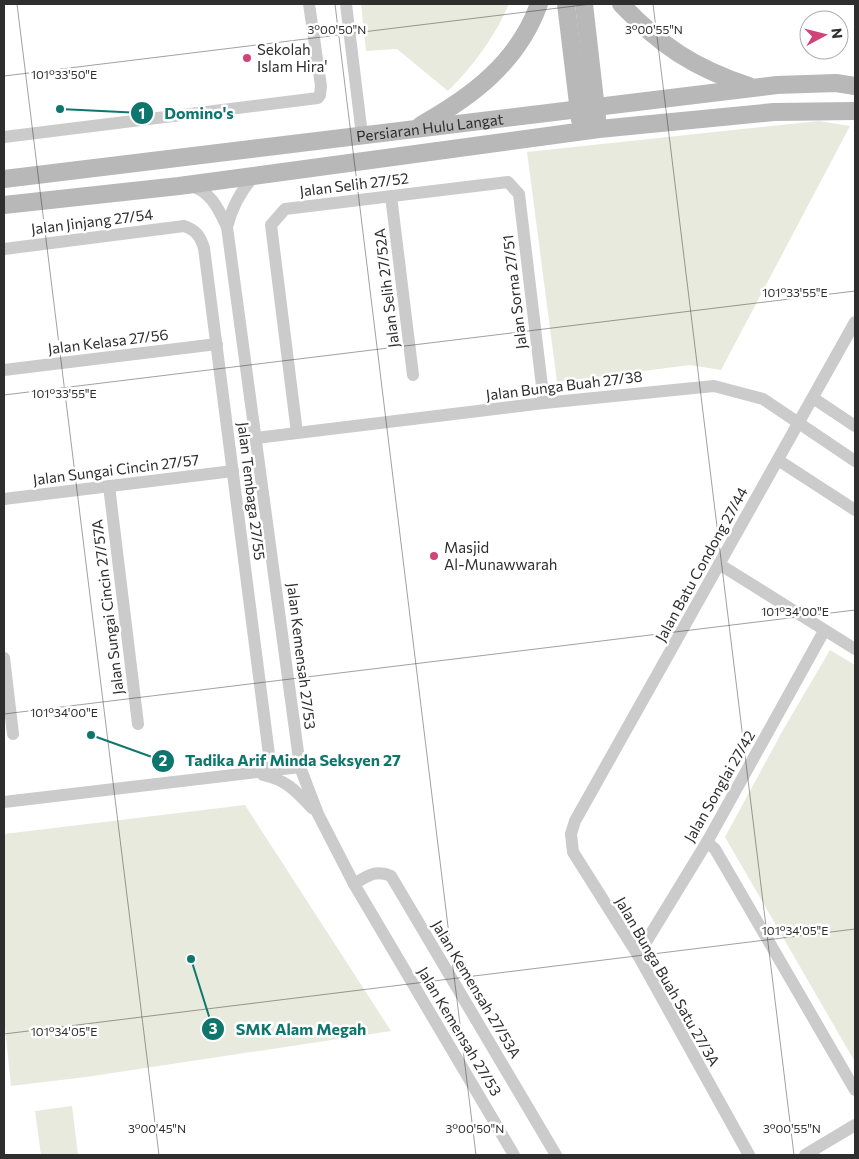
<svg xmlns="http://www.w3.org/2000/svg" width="859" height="1159" font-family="Commissioner,sans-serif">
<rect width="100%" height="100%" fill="#fff"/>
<!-- green -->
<g fill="#e8eadd">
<path d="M361 4H509C494 38 474 65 448 91L397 49 366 51Z"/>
<polygon points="819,121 850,126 721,370 690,365 557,382 527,152"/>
<polygon points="830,650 855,665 855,1062 725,837 783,730"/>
<polygon points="245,805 391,1031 86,1077 11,1086 4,1018 4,834"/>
<polygon points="72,1106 78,1155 41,1155 35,1111"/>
</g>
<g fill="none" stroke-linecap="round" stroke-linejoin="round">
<!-- minor -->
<g stroke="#cbcbcb" stroke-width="12">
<polyline points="346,4 362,135"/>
<polyline points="4,137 318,98 320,95 321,86 309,4"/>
<path d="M189 186C210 189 219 210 227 227L300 767 318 814 354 884 514 1155"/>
<polyline points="391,196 413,375"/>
<path d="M227 227C232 207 241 190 255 175"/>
<path d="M4 249 184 226C196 230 200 236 204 248L271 770"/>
<polyline points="4,370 217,344"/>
<polyline points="813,398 855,426"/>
<polyline points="297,433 271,225 285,209 508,182 519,194 544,403"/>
<polyline points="256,438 544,403 714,386 763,399 855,461"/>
<polyline points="778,460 855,510"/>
<polyline points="109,486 138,724"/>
<polyline points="4,499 233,471"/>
<polyline points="719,564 855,649"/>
<polyline points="4,658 13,734"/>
<path d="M263 775C287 780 296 791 313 809"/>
<polyline points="4,802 300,767"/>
<polyline points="707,842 715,849 855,1090"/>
<path d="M354 884C367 876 376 869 391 876L556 1155"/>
<polyline points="638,955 707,842 824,631"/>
<polyline points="749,1155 638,955 573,852 571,834 575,821 855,322"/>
<polyline points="805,1155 855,1125"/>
</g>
<!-- secondary -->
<g stroke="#b8b8b8" stroke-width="18">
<polyline points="566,4 580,120"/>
<polyline points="584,4 597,118"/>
<path d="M621 4C661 46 694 68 749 86"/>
<path d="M421 125C473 96 518 62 539 4"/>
<path id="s1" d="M4 179 777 85 836 83 855 86"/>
<polyline points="4,205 179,186 599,129 774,112 855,111"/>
</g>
</g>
<!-- ticks -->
<path fill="none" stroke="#2e2e2e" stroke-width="1" stroke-opacity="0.45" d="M17 4 159 1155M335 4 476 1155M653 4 794 1155M4 76 591 4M4 395 855 291M4 714 855 610M4 1034 855 929"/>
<!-- markers -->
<g fill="#d1447a" stroke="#fff" stroke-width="2">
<circle cx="247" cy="58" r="5"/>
<circle cx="434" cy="556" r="5"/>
</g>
<g text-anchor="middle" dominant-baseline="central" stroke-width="5" stroke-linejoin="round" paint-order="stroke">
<!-- poi labels -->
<g font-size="15" fill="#2e2e2e" stroke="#fff" text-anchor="start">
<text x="257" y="49">Sekolah<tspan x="257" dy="17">Islam Hira'</tspan></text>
<text x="444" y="547">Masjid<tspan x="444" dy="17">Al-Munawwarah</tspan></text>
</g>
<!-- street labels -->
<g font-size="15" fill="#2e2e2e" stroke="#fff">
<text stroke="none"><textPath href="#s1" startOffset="429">Persiaran Hulu Langat</textPath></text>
<text transform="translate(354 184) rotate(-7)">Jalan Selih 27/52</text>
<text transform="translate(92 221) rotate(-7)">Jalan Jinjang 27/54</text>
<text transform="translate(386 288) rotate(-97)">Jalan Selih 27/52A</text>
<text transform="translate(514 292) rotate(-97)">Jalan Sorna 27/51</text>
<text transform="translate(108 341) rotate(-7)">Jalan Kelasa 27/56</text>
<text transform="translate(564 385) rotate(-7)">Jalan Bunga Buah 27/38</text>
<text transform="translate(116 469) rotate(-7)">Jalan Sungai Cincin 27/57</text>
<text transform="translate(252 491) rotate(83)">Jalan Tembaga 27/55</text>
<text transform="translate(701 564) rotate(-61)">Jalan Batu Condong 27/44</text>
<text transform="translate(107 607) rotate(-97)">Jalan Sungai Cincin 27/57A</text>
<text transform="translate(302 656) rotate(83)">Jalan Kemensah 27/53</text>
<text transform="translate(719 786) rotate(-60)">Jalan Songlai 27/42</text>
<text transform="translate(668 981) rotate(60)">Jalan Bunga Buah Satu 27/3A</text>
<text transform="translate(477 989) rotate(59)">Jalan Kemensah 27/53A</text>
<text transform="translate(460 1031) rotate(59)">Jalan Kemensah 27/53</text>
</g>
</g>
<g font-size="12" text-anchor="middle" fill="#2e2e2e" stroke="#fff" stroke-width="5" stroke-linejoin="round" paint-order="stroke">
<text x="337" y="34">3°00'50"N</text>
<text x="654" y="34">3°00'55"N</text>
<text x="64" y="79">101°33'50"E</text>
<text x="795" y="297">101°33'55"E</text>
<text x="64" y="398">101°33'55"E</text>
<text x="795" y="616">101°34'00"E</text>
<text x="64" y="717">101°34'00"E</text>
<text x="795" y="935">101°34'05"E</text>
<text x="64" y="1036">101°34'05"E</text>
<text x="157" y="1133">3°00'45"N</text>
<text x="475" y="1133">3°00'50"N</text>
<text x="792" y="1133">3°00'55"N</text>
</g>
<!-- callouts -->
<path fill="none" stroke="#0f766e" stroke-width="2" d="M60 109L142 113M91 735L163 761M191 959L213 1029"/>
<g fill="#0f766e" stroke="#fff" stroke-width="2">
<circle cx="60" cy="109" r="5"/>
<circle cx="91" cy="735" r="5"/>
<circle cx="191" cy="959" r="5"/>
<circle cx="142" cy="113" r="12"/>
<circle cx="163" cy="761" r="12"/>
<circle cx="213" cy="1029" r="12"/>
</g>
<g font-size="15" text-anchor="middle" font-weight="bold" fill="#fff">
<text x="142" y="119">1</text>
<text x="163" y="766">2</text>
<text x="213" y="1034">3</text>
</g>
<g font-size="16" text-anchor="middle" font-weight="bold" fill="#0f766e" stroke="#fff" stroke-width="5" stroke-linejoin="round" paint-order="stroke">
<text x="199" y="119">Domino's</text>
<text x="293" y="766">Tadika Arif Minda Seksyen 27</text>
<text x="301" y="1035">SMK Alam Megah</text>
</g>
<!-- border -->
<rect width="859" height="1159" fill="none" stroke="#2e2e2e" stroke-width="10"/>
<!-- north arrow -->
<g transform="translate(824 35) rotate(83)"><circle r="24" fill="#ffffff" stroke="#ababab"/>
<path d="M0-4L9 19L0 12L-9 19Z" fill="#d1447a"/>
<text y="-8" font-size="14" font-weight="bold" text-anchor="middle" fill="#2e2e2e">N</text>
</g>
</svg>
